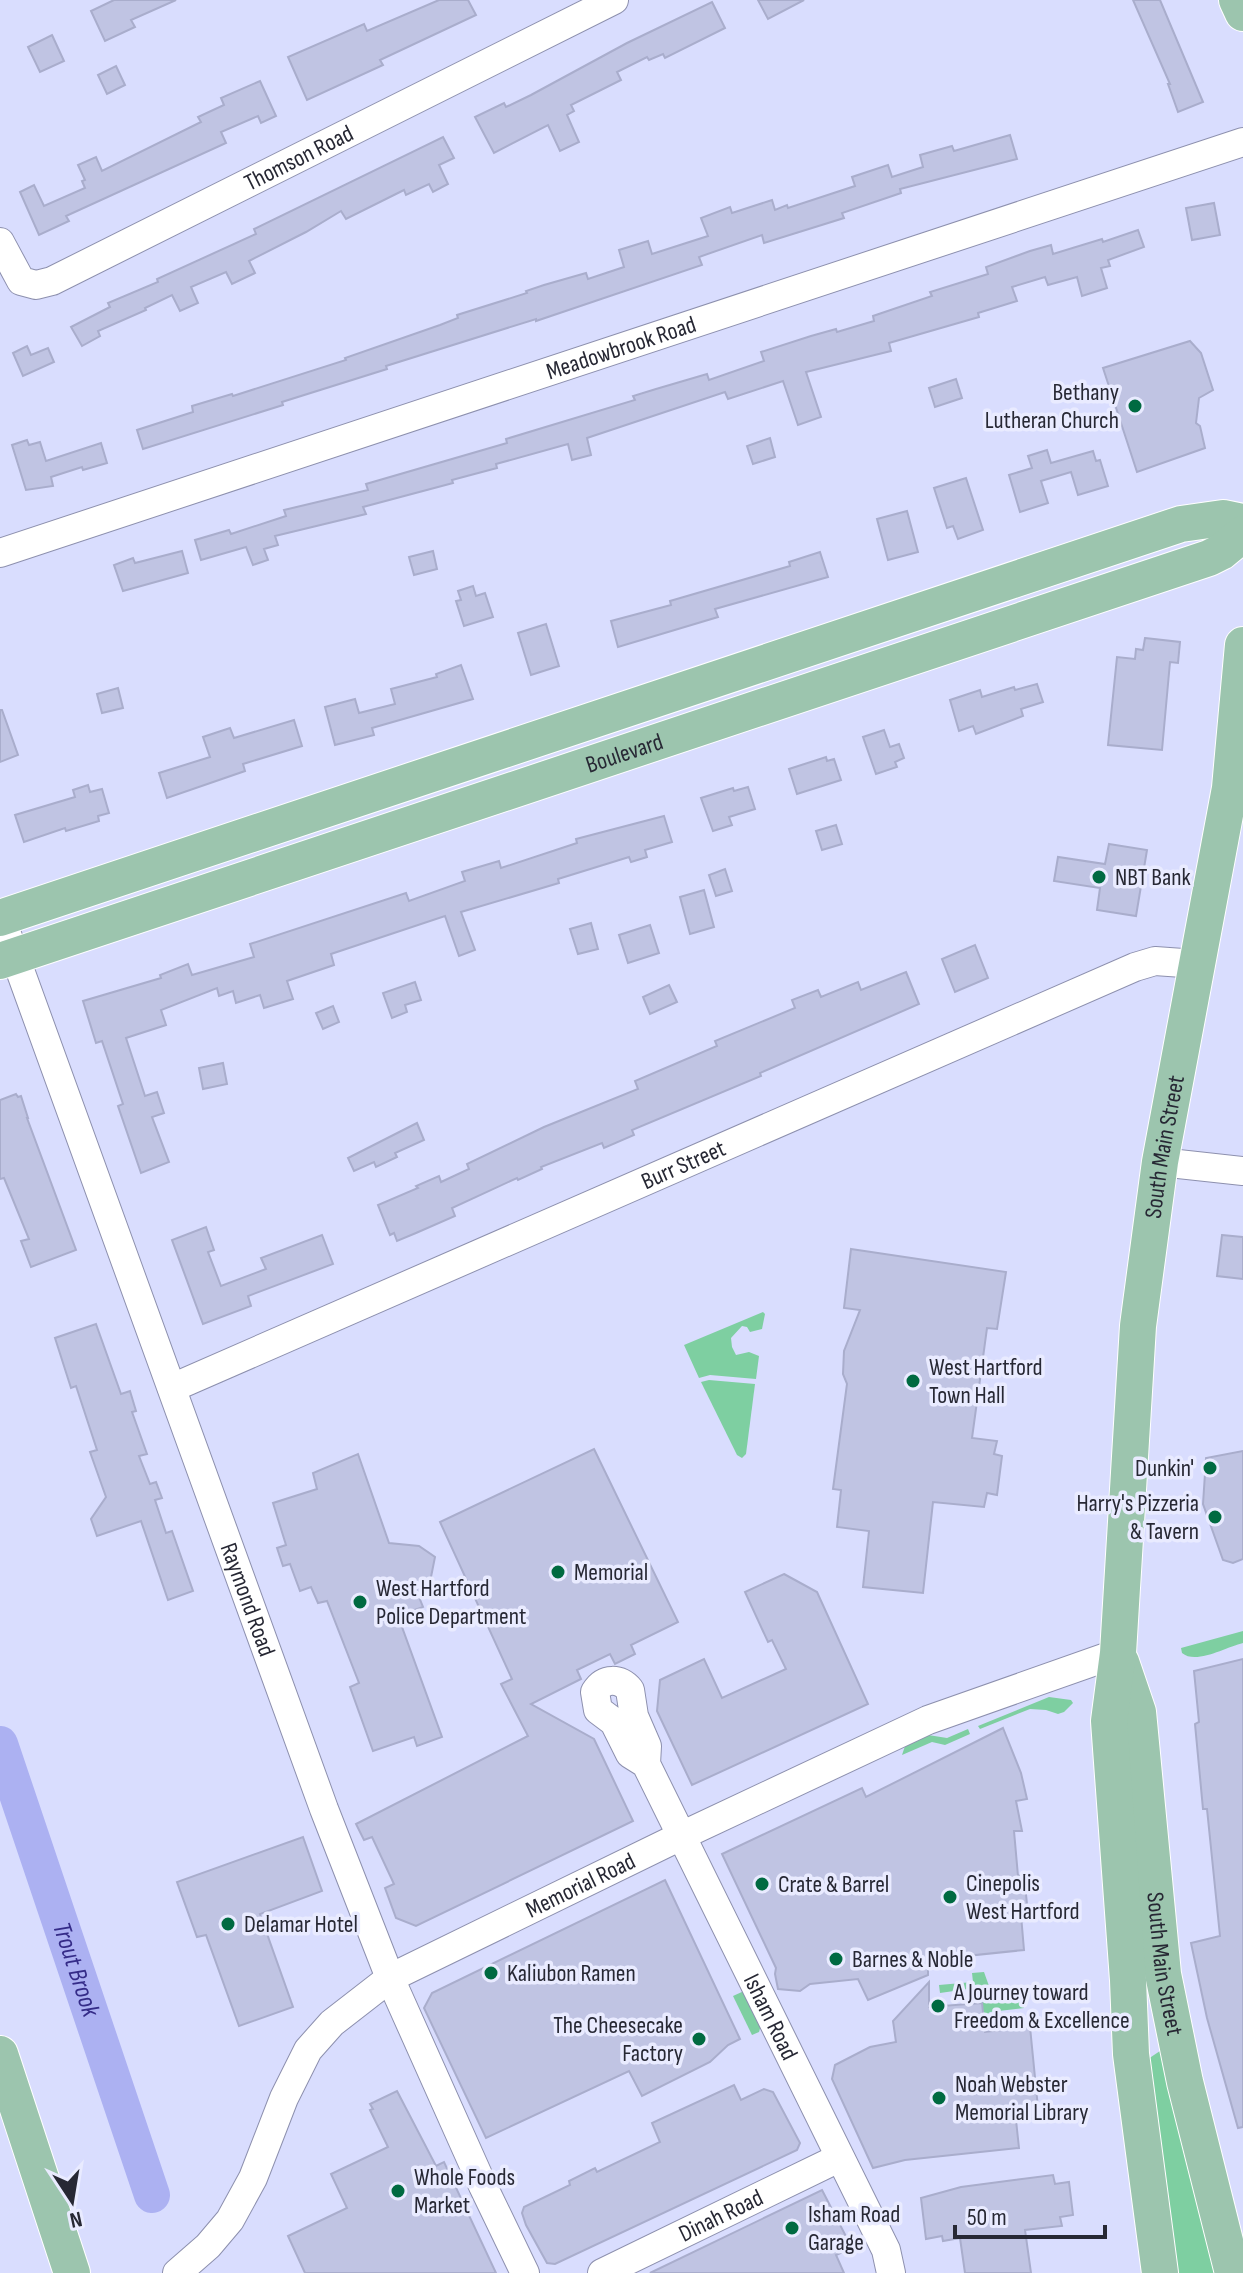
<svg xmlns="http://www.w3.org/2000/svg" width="1243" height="2273" font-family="'Sofia Sans Condensed',sans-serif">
<rect width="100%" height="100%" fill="#d9ddfe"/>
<!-- green -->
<g fill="#7ecfa1">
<polygon points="763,1312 765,1314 762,1329 750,1332 747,1327 742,1326 731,1338 732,1347 736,1355 749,1352 759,1356 756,1379 710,1375 699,1378 684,1345"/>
<polygon points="709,1380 755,1384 746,1454 742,1458 737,1455 701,1382"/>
<path d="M1243 1631V1643C1226 1647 1196 1665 1182 1653L1181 1648Z"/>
<polygon points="1049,1697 1071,1700 1073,1703 1064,1712 1058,1714 1046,1710 1030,1709 980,1729 978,1726"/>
<polygon points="968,1729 970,1734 945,1745 932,1742 902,1755 905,1746 928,1735 947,1738"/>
<polygon points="984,1972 989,1986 940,1993 939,1985 973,1982 972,1973"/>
<polygon points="744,1991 761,2025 759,2032 752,2035 733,1996"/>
<polygon points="992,1996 1000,2002 1021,2001 1024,2008 990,2012 984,2017 982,2003 976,2004 976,2001"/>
<polygon points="1160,2051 1162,2052 1220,2273 1173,2273 1148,2059"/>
</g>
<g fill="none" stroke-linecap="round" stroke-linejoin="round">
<!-- river -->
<path stroke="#acb1f2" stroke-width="36" id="s1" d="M0 1744 152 2195"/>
</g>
<!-- building -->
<g fill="#c0c4e3" stroke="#a9adcc" stroke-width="2">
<polygon points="114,0 176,0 131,20 135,27 105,41 91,11"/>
<polygon points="439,0 468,0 476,15 380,60 383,65 307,100 288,57 364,24 367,31"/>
<polygon points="758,0 804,0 768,19"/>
<polygon points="1133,0 1160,0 1203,102 1178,112 1168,84 1170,84"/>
<polygon points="712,2 725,28 665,58 663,54 649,60 647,57 617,72 621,80 571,105 574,111 567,115 579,142 560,151 548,125 494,153 475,117 504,103 506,107 531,95 627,43"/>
<polygon points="52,35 64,61 40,72 28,47"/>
<polygon points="116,66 125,85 107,94 98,75"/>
<polygon points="260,81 276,116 261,123 258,116 221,132 226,143 66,216 69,221 39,235 20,192 34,185 44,206 85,188 82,181 85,180 78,165 96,157 102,171 201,122 198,117 224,105 221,98"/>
<polygon points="1010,135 1017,159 900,189 901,193 842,213 844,218 764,243 762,235 699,257 702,265 536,321 536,319 386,366 387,369 282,402 283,405 143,449 137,430 193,412 192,406 232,394 233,396 346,360 345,358 440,325 458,318 457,315 527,293 526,291 544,285 586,273 588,279 624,267 619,250 648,241 652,254 708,236 701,218 730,207 732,213 772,200 775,210 787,205 788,208 855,186 852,177 888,165 892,177 923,167 920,155 952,146 954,151"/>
<polygon points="443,137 454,158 439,165 448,184 433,192 429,184 406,195 404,190 346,219 341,211 306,232 249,261 255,273 232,284 226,272 191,287 198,303 180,311 172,295 145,308 146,310 98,331 100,336 82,346 71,327 110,307 108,303 158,282 157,279 256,234 254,229"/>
<polygon points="1214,203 1220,235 1192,240 1186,208"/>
<polygon points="1138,230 1144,247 1108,260 1110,266 1101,268 1107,288 1082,296 1077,277 1048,285 1045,277 1012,287 1017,301 978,313 979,317 889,343 891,351 806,372 821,417 798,425 783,381 728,399 725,392 587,438 591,455 572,460 568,444 496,464 497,468 452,480 453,483 363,507 366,514 275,536 278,545 264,549 268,560 253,565 246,547 201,560 195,540 229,530 231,534 286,516 284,510 368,490 366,484 507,443 506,439 635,400 633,396 656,389 707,374 709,380 764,361 761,352 811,336 836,329 837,332 874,321 873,316 932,296 930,292 988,274 986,267 1030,251 1051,245 1053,254 1102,239 1103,242"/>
<polygon points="1190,341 1201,353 1213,390 1199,398 1196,423 1200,426 1205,448 1137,472 1103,368"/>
<polygon points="27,346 31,355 48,348 54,362 23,376 13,353"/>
<polygon points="956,379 962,398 935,407 929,388"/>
<polygon points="770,438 775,457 753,464 747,446"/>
<polygon points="27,440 29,445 40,442 46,461 101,443 107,463 83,470 82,467 51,477 53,486 26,490 12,445"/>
<polygon points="1047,450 1051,463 1093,451 1096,461 1100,460 1108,486 1078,495 1071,472 1041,481 1048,503 1020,512 1009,475 1032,468 1028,456"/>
<polygon points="966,478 983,530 958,539 953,526 947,528 934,488"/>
<polygon points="907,511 918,552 888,560 877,519"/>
<polygon points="182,551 188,573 123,591 114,565 133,558 135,563"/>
<polygon points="433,551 437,569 414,575 409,557"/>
<polygon points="820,552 828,577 715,609 718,617 618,647 611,621 671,605 670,601 790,566 789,562"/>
<polygon points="473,586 476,596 485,593 493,617 464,626 456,601 461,600 458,591"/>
<polygon points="546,624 559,666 531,675 518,633"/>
<polygon points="1145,638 1180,642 1178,663 1170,662 1162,750 1108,745 1117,657 1135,659 1136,649 1143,650"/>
<polygon points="461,665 473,699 372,728 374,735 335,745 325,707 355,699 359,713 395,704 391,689 437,677 436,674"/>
<polygon points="1037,684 1043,702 1021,709 1023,716 976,734 973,726 959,731 950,700 980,690 982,697 1014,687 1015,690"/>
<polygon points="118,688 123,708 102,713 97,694"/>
<polygon points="0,710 2,710 18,755 0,762"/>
<polygon points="294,720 302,746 243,764 245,771 167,798 159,773 210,757 203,737 230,728 234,738"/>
<polygon points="884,730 890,747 899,744 904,758 895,762 897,767 876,774 863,737"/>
<polygon points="826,757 827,761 834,759 841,780 797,794 789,769"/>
<polygon points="88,785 90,792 102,789 109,813 98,816 99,821 66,831 65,828 24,842 15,815 75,797 73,790"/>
<polygon points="748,787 755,809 729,817 732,825 713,831 701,798 733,788 734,791"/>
<polygon points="664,816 672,842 645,850 647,857 631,862 629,857 558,879 559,883 461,912 475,950 459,956 445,916 331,954 334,965 287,981 293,999 264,1008 260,995 236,1003 233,991 219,996 217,988 161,1010 166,1025 126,1038 145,1096 157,1092 164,1113 152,1117 169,1162 141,1173 118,1106 123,1104 102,1041 96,1043 83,1001 161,978 160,975 188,964 192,975 254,957 250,944 406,893 409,901 465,881 462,872 499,861 501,868 577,843 576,839"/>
<polygon points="836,825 842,844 822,850 816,831"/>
<polygon points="1109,844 1147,850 1136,916 1097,910 1100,888 1054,881 1058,857 1105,864"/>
<polygon points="725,869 732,891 716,896 709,875"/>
<polygon points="704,890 714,927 690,934 680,897"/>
<polygon points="591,923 598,949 578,954 570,929"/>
<polygon points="650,925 659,953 628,963 619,935"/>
<polygon points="975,945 988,978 955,992 942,959"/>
<polygon points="906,972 919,1004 760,1073 761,1076 632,1130 634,1135 604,1148 602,1143 541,1167 542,1169 518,1180 517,1178 452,1208 455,1216 416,1233 397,1241 394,1233 390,1235 378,1205 418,1188 416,1186 439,1176 441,1182 469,1169 467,1164 544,1127 638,1089 635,1081 717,1046 715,1041 795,1008 792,1000 818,990 821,997 858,982 861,990"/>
<polygon points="415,982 421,1000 405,1005 407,1012 392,1018 383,993"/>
<polygon points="669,985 677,1002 650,1014 643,997"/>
<polygon points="333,1006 339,1022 323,1029 316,1013"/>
<polygon points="223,1063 227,1084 203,1089 199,1068"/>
<polygon points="16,1094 18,1097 21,1096 28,1118 27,1118 76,1250 31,1267 21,1241 29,1239 4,1178 0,1179 0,1100"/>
<polygon points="417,1123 424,1140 395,1153 397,1157 376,1167 374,1162 354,1171 348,1158"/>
<polygon points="206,1227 214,1250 208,1252 221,1286 266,1269 261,1258 322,1235 333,1264 248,1296 251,1306 203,1324 172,1240"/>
<polygon points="1222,1235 1243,1237 1243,1279 1217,1276"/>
<polygon points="851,1249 1006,1272 997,1329 987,1328 972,1438 997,1441 994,1454 1002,1456 997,1495 987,1493 984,1507 933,1502 923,1593 863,1587 869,1531 837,1527 841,1490 833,1489 847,1384 843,1374 844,1351 860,1310 844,1308"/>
<polygon points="96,1324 121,1394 130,1391 136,1411 132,1412 147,1454 139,1456 150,1484 156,1482 162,1498 155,1500 166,1533 172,1531 193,1591 168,1600 141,1521 97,1536 91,1519 106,1497 90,1452 97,1450 76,1386 71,1388 55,1338"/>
<polygon points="594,1449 678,1622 631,1645 635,1654 615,1664 610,1654 577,1670 581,1679 531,1704 594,1739 633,1821 416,1926 396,1918 385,1888 394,1884 372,1837 364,1840 356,1824 528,1736 501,1684 512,1679 440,1522"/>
<polygon points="1243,1451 1243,1559 1233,1563 1223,1560 1203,1504 1206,1458"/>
<polygon points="358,1454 389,1543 419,1546 435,1557 430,1582 419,1597 423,1607 398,1616 442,1737 417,1746 414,1737 373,1751 350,1687 359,1683 327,1601 318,1603 311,1587 300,1591 290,1564 283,1566 277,1548 286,1545 273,1503 317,1489 313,1473"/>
<polygon points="784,1574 817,1592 868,1704 692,1785 657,1711 660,1680 704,1659 722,1698 786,1669 772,1640 768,1642 745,1592"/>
<polygon points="1243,1659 1243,2127 1238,2128 1207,2018 1191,1943 1220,1936 1207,1809 1203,1809 1195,1724 1199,1722 1194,1671"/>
<polygon points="1003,1728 1021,1773 1027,1799 1016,1801 1022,1831 1014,1831 1018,1876 1024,1875 1028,1914 1021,1915 1024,1950 928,1960 928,1975 868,2000 858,1979 810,1984 800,1991 778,1989 775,1974 776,1968 722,1854 862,1788 866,1797"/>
<polygon points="303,1837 322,1891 260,1914 293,2007 239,2026 206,1935 197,1937 177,1882"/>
<polygon points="665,1880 740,2039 728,2045 710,2062 642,2096 629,2071 486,2138 424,2008 432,1993"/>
<polygon points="929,1982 929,2007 982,2003 985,2032 1030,2027 1039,2118 1016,2120 1019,2148 905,2160 873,2168 832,2079 835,2065 870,2047 896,2042 893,2021"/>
<polygon points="734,2085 741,2100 764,2089 773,2092 800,2143 797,2150 555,2264 547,2263 526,2225 522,2213 524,2207 570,2185 569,2181 595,2168 597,2172 660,2142 652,2123"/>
<polygon points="397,2091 436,2166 444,2162 496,2273 305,2273 288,2236 347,2208 331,2174 388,2147 370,2110 373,2109 370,2104"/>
<polygon points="1053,2175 1055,2184 1069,2182 1073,2215 1060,2217 1062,2226 1025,2230 1031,2273 965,2273 960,2238 943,2241 942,2236 926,2239 921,2198 961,2187"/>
<polygon points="822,2190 852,2248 836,2255 844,2273 650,2273"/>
</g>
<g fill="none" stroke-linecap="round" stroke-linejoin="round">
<defs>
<g id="minor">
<path id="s2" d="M0 242 21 281 36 285 52 281 614 0"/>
<path id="s3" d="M0 553 1243 142"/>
<path id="s4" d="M0 915 324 1809 390 1978 483 2186 525 2273"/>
<polyline points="1160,1162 1243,1171"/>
<path id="s5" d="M172 1388 1135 967 1155 961 1197 964"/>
<path id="s6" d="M646 1764 630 1754 614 1722 598 1710 595 1692C604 1677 620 1678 630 1690L634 1716 647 1746 646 1764 886 2250 891 2273"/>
<path id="s7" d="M177 2273 208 2246 230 2220 253 2178 284 2098 308 2050 332 2023 390 1978 681 1836 928 1720 1118 1653"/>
<path id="s8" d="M602 2273 839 2158"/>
</g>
<g id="major">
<polyline points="1237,0 1243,13"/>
<polyline points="0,918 1181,524 1223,518 1243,522"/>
<path id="s9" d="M0 961 1209 558 1221 552 1243 534"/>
<path id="s10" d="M1121 1662 1138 1712 1163 1974 1185 2082 1233 2273"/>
<polyline points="0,2054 72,2273"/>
<path id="s11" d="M1160 2273 1131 2054 1128 1980 1109 1721 1118 1653 1138 1326 1160 1162 1230 788 1243 645"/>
</g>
</defs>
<!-- minor casing -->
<use href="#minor" stroke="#8d90ae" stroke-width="30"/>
<!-- major casing -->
<use href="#major" stroke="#fff" stroke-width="38"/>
<!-- minor -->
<use href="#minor" stroke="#fff" stroke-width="28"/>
<!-- major -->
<use href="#major" stroke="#9cc5ae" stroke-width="36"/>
</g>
<!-- markers -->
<g fill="#006a41" stroke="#e9ebff" stroke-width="3">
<circle cx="1135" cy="406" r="8"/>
<circle cx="1099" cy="877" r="8"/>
<circle cx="913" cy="1381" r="8"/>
<circle cx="1210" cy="1468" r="8"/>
<circle cx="1215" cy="1517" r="8"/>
<circle cx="558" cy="1572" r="8"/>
<circle cx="360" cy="1602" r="8"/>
<circle cx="762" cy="1884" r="8"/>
<circle cx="950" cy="1897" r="8"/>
<circle cx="228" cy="1924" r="8"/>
<circle cx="836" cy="1959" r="8"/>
<circle cx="491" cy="1973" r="8"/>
<circle cx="938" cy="2006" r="8"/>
<circle cx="699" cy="2039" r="8"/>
<circle cx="939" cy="2098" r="8"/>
<circle cx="398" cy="2191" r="8"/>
<circle cx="792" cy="2228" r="8"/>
</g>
<g text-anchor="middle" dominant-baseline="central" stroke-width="7" stroke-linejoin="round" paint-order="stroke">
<!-- street labels -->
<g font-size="24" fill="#272834" stroke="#e9ebff">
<text stroke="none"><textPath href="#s2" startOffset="352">Thomson Road</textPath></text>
<text stroke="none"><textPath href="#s3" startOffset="654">Meadowbrook Road</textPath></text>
<text stroke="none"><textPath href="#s9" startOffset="658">Boulevard</textPath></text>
<text stroke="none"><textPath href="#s11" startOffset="1132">South Main Street</textPath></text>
<text stroke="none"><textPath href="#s5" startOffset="558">Burr Street</textPath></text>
<text stroke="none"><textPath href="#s4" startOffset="728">Raymond Road</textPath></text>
<text stroke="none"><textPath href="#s7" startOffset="584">Memorial Road</textPath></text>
<text stroke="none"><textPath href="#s10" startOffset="306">South Main Street</textPath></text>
<text stroke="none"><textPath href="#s6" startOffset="494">Isham Road</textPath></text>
<text stroke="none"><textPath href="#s8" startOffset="132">Dinah Road</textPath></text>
</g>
<!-- poi labels -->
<g font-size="24" fill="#272834" stroke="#e9ebff" text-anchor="start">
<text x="1119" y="392" text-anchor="end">Bethany<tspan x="1119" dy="28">Lutheran Church</tspan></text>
<text x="1115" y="877">NBT Bank</text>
<text x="929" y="1367">West Hartford<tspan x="929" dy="28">Town Hall</tspan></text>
<text x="1194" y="1468" text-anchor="end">Dunkin'</text>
<text x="1199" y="1503" text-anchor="end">Harry's Pizzeria<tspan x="1199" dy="28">&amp; Tavern</tspan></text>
<text x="574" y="1572">Memorial</text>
<text x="376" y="1588">West Hartford<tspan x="376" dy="28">Police Department</tspan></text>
<text x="966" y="1883">Cinepolis<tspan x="966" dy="28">West Hartford</tspan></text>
<text x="778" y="1884">Crate &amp; Barrel</text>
<text x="244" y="1924">Delamar Hotel</text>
<text x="852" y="1959">Barnes &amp; Noble</text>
<text x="507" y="1973">Kaliubon Ramen</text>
<text x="954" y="1992">A Journey toward<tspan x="954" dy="28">Freedom &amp; Excellence</tspan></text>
<text x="683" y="2025" text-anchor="end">The Cheesecake<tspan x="683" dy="28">Factory</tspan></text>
<text x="955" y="2084">Noah Webster<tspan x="955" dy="28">Memorial Library</tspan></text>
<text x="414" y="2177">Whole Foods<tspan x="414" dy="28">Market</tspan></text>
<text x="808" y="2214">Isham Road<tspan x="808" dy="28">Garage</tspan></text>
</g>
<!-- water labels -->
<g font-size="26" font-style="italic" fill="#352c88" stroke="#e9ebff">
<text stroke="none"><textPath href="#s1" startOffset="238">Trout Brook</textPath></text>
</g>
</g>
<!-- north arrow -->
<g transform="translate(72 2201) rotate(168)" stroke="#e9ebff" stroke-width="6" paint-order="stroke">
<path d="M0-6L14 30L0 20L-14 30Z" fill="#272834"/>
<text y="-12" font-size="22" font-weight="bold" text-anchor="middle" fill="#272834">N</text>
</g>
<!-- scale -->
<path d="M955 2225v12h150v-12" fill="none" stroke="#272834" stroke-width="4"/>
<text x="967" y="2225" font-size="24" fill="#272834" stroke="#e9ebff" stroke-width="6" paint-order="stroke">50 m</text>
</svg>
